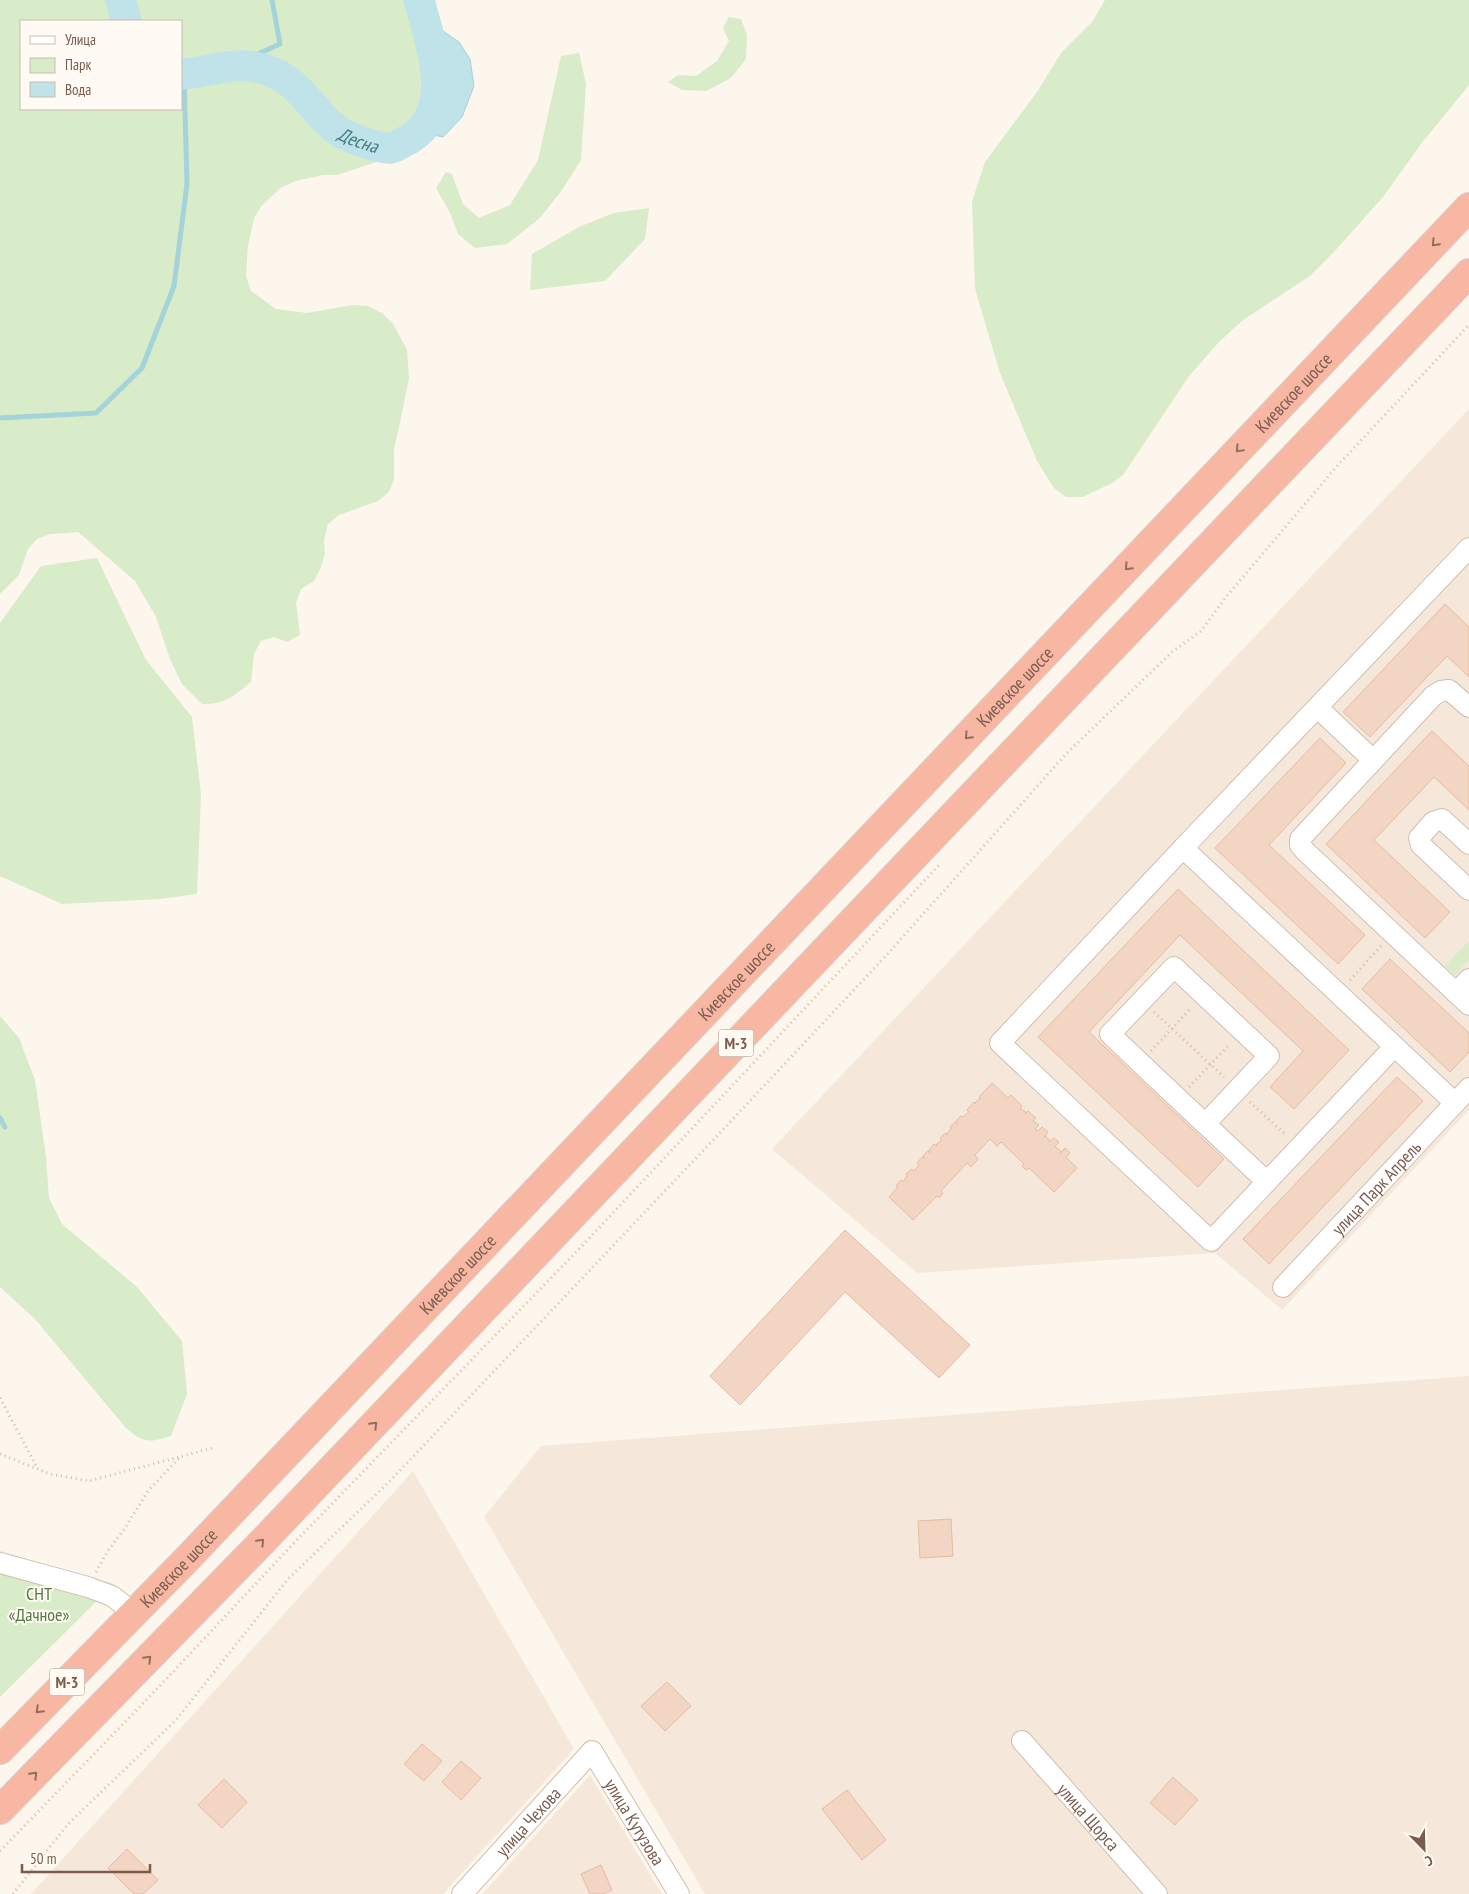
<svg xmlns="http://www.w3.org/2000/svg" width="1469" height="1894" font-family="'PT Sans Narrow',sans-serif">
<rect width="100%" height="100%" fill="#fdf6ec"/>
<!-- residential -->
<g fill="#f5e8da">
<polygon points="1469,409 1469,1110 1282,1310 1215,1253 917,1273 772,1149"/>
<polygon points="1469,1376 1469,1894 705,1894 484,1517 541,1446"/>
<polygon points="413,1471 574,1749 443,1894 31,1894"/>
<polygon points="590,1775 662,1894 482,1894"/>
</g>
<!-- green -->
<g fill="#d8ecc9" fill-rule="evenodd">
<path d="M0 0H435L419 1C428 32 447 84 431 115 429 119 425 123 422 127 413 140 398 148 382 148L377 162 337 175H323L296 181 282 187 262 205 254 218 248 246 246 276 251 291 276 309 307 313 353 305 368 306 382 313 393 324 407 350 409 379 394 450V479L389 492 378 501 339 515 328 524 324 540 325 554 320 569 314 581 301 589 296 603 300 635 287 642 274 637 261 641 254 654 251 682C234 696 226 704 202 704L182 684 170 659 156 617 135 581 78 532 50 534 37 539 28 549 19 575 0 594ZM21 21H181V109H21Z"/>
<polygon points="1105,0 1469,0 1469,85 1421,144 1383,197 1334,252 1310,276 1243,320 1219,342 1189,376 1123,475 1112,483 1083,497 1066,497 1054,488 1037,461 1000,373 975,289 972,201 985,162 1037,92 1061,53 1092,22"/>
<polygon points="729,17 741,19 747,35 746,59 731,78 706,91 682,90 668,82 678,75 696,76 717,61 729,41 723,28"/>
<polygon points="579,53 586,84 581,160 562,190 540,218 507,244 475,248 458,234 450,213 436,188 446,172 452,174 463,204 479,218 510,205 538,160 561,56"/>
<polygon points="649,208 645,239 605,281 530,290 532,254 579,227 614,213"/>
<polygon points="97,558 146,660 192,717 201,794 197,894 160,899 62,904 0,876 0,623 41,566"/>
<polygon points="1469,941 1469,960 1455,975 1445,966"/>
<path d="M0 1016 19 1038 35 1080 46 1157 49 1198 62 1224 137 1287 182 1341 187 1394 171 1436C149 1443 144 1443 126 1428L35 1319 0 1287Z"/>
<polygon points="0,1551 114,1584 0,1697"/>
</g>
<!-- water -->
<path fill="#bfe3e8" stroke="#a5d3da" d="M443 31 459 42 470 59 474 86 462 117 443 137 419 132C423 126 429 120 432 113 442 87 434 58 428 32Z"/>
<g fill="none" stroke-linecap="round" stroke-linejoin="round">
<!-- stream -->
<g stroke="#a5d3da" stroke-width="5">
<polyline points="234,65 280,44 272,0"/>
<polyline points="0,418 96,413 142,368 174,286 187,184 184,74"/>
<polyline points="0,1118 5,1127"/>
</g>
<!-- river -->
<g stroke="#bfe3e8" stroke-width="31">
<polyline points="121,0 126,21"/>
<path id="s1" d="M181 74C216 72 239 57 274 73 303 85 315 116 341 133 350 138 382 150 391 148 395 147 399 145 402 143 459 116 431 46 419 0"/>
</g>
</g>
<!-- building -->
<g fill="#f3d5c3" stroke="#e6bba3">
<polygon points="1445,604 1469,627 1469,677 1447,656 1370,737 1343,712"/>
<polygon points="1432,731 1469,766 1469,810 1434,777 1374,840 1450,912 1425,938 1326,844"/>
<polygon points="1320,738 1346,763 1269,845 1365,935 1338,964 1215,848"/>
<polygon points="1178,889 1349,1050 1294,1109 1270,1087 1303,1051 1180,935 1089,1032 1224,1159 1198,1187 1038,1037"/>
<polygon points="1390,959 1469,1033 1469,1052 1450,1072 1362,989"/>
<polygon points="1397,1077 1423,1101 1269,1264 1243,1239"/>
<polygon points="992,1083 1008,1098 1011,1095 1022,1106 1020,1109 1026,1112 1025,1114 1028,1111 1036,1118 1033,1121 1039,1125 1035,1129 1038,1131 1042,1127 1048,1132 1044,1137 1045,1136 1050,1140 1049,1142 1054,1138 1059,1142 1055,1147 1061,1151 1061,1153 1065,1148 1070,1153 1066,1157 1077,1168 1054,1192 1029,1168 1026,1170 1022,1166 1024,1164 1001,1142 997,1146 990,1139 975,1155 978,1159 971,1167 967,1163 941,1191 943,1193 939,1198 937,1196 913,1220 889,1197 898,1187 896,1186 901,1180 903,1182 907,1176 908,1176 906,1174 912,1169 914,1171 919,1165 917,1163 922,1157 925,1158 923,1156 928,1151 930,1153 929,1150 934,1144 937,1146 936,1145 941,1140 942,1140 940,1138 945,1133 947,1135 947,1133 951,1129 950,1127 955,1122 958,1124 956,1121 961,1116 963,1117 969,1112 967,1110 974,1102 976,1104 975,1103 980,1098 981,1099 979,1097"/>
<polygon points="845,1230 970,1345 939,1378 845,1292 740,1405 710,1376"/>
<polygon points="951,1519 953,1556 920,1558 918,1521"/>
<polygon points="667,1682 691,1706 665,1731 641,1706"/>
<polygon points="422,1744 442,1761 424,1781 404,1764"/>
<polygon points="461,1761 481,1778 461,1800 442,1782"/>
<polygon points="1173,1777 1198,1800 1175,1825 1150,1803"/>
<polygon points="224,1779 247,1802 222,1828 198,1805"/>
<polygon points="847,1790 886,1840 862,1860 822,1809"/>
<polygon points="127,1849 158,1880 143,1894 134,1894 108,1868"/>
<polygon points="601,1865 612,1890 603,1894 590,1894 581,1874"/>
</g>
<g fill="none" stroke-linecap="round" stroke-linejoin="round">
<defs>
<g id="minor">
<polyline points="1469,707 1449,690 1441,691 1433,696 1300,839 1300,845 1305,851 1469,1005"/>
<polyline points="1318,708 1373,760"/>
<polyline points="1469,844 1442,819 1433,822 1419,838 1421,845 1469,890"/>
<polyline points="1183,848 1000,1043 1211,1241 1394,1047"/>
<polyline points="1456,993 1469,979"/>
<polyline points="1455,1103 1183,848 1469,548"/>
<path d="M1205 1124 1269 1056 1174 967 1110 1034C1162 1084 1215 1133 1267 1182"/>
<path id="s2" d="M1283 1287 1469 1088"/>
<polyline points="0,1563 88,1587 112,1596 134,1613"/>
<path id="s3" d="M1022 1741 1157 1894"/>
<path id="s4" d="M462 1894 592 1751 679 1894"/>
</g>
<g id="highway">
<path id="s5" d="M0 1750 188 1558 1469 207"/>
<polyline points="0,1810 264,1540 1469,273"/>
</g>
</defs>
<!-- minor casing -->
<use href="#minor" stroke="#d1beb0" stroke-width="22"/>
<!-- highway casing -->
<use href="#highway" stroke="#dad1cd" stroke-width="30"/>
<!-- path -->
<g stroke="#d9b8a5" stroke-width="3" stroke-dasharray="1 4" stroke-linecap="butt">
<polyline points="1350,980 1381,946"/>
<polyline points="1154,1012 1224,1077"/>
<polyline points="1151,1051 1191,1008"/>
<polyline points="1189,1087 1230,1044"/>
<polyline points="1250,1102 1286,1135"/>
<polyline points="0,1398 38,1469"/>
<polyline points="0,1454 50,1474 89,1481 179,1457"/>
<polyline points="96,1572 107,1552 125,1528 148,1491 180,1457 212,1448"/>
<polyline points="0,1851 155,1691 295,1542 581,1247 939,865"/>
<polyline points="13,1894 68,1824 176,1720 288,1579 390,1481 717,1136 883,959 1066,754 1172,652 1201,631 1226,597 1338,465 1469,325"/>
</g>
<!-- minor -->
<use href="#minor" stroke="#fff" stroke-width="20"/>
<!-- highway -->
<use href="#highway" stroke="#f7b7a3" stroke-width="28"/>
</g>
<!-- one-way arrows -->
<defs><path id="oneway-chevron" d="M-2-3.5L2.5 0L-2 3.5" fill="none" stroke-width="1.6" stroke-linecap="round" stroke-linejoin="round" transform="scale(1.25)"/></defs>
<g stroke="#936e5e">
<use href="#oneway-chevron" transform="translate(1435 243) rotate(133)"/>
<use href="#oneway-chevron" transform="translate(1239 449) rotate(133)"/>
<use href="#oneway-chevron" transform="translate(1128 567) rotate(133)"/>
<use href="#oneway-chevron" transform="translate(968 736) rotate(133)"/>
<use href="#oneway-chevron" transform="translate(374 1425) rotate(-46)"/>
<use href="#oneway-chevron" transform="translate(261 1542) rotate(-46)"/>
<use href="#oneway-chevron" transform="translate(148 1659) rotate(-46)"/>
<use href="#oneway-chevron" transform="translate(39 1710) rotate(135)"/>
<use href="#oneway-chevron" transform="translate(34 1775) rotate(-46)"/>
</g>
<g text-anchor="middle" dominant-baseline="central" stroke-width="4" stroke-linejoin="round" paint-order="stroke">
<!-- shield labels -->
<g fill="#fffaf3" stroke="#a28b7f" stroke-width="1">
<rect x="718.5" y="1029.5" width="35" height="27" rx="4"/>
<rect x="49.5" y="1668.5" width="35" height="27" rx="4"/>
</g>
<g font-size="16" font-weight="bold" fill="#7a5c4d">
<text x="736" y="1043">М-3</text>
<text x="67" y="1682">М-3</text>
</g>
<!-- street labels -->
<g font-size="18" fill="#7a5c4d" stroke="#fffaf3">
<text stroke="none"><textPath href="#s5" startOffset="1875">Киевское шоссе</textPath></text>
<text stroke="none"><textPath href="#s5" startOffset="1470">Киевское шоссе</textPath></text>
<text stroke="none"><textPath href="#s5" startOffset="1065">Киевское шоссе</textPath></text>
<text stroke="none"><textPath href="#s2" startOffset="136">улица Парк Апрель</textPath></text>
<text stroke="none"><textPath href="#s5" startOffset="660">Киевское шоссе</textPath></text>
<text stroke="none"><textPath href="#s5" startOffset="255">Киевское шоссе</textPath></text>
<text stroke="none"><textPath href="#s3" startOffset="101">улица Щорса</textPath></text>
<text stroke="none"><textPath href="#s4" startOffset="98">улица Чехова</textPath></text>
<text stroke="none"><textPath href="#s4" startOffset="276">улица Кутузова</textPath></text>
</g>
<!-- park labels -->
<g font-size="18" fill="#537a41" stroke="#fffaf3">
<text x="39" y="1593">СНТ<tspan x="39" dy="21">«Дачное»</tspan></text>
</g>
<!-- water labels -->
<g font-size="19" font-style="italic" fill="#437c86" stroke="#fffaf3">
<text stroke="none"><textPath href="#s1" startOffset="204">Десна</textPath></text>
</g>
</g>
<!-- legend -->
<rect x="20" y="20" width="162" height="90" fill="#fffaf3" stroke="#cabbb1"/>
<rect x="30" y="36" width="25" height="8" fill="#ffffff" stroke="#cabbb1"/>
<text x="65" y="45" font-size="15" fill="#7a5c4d">Улица</text>
<rect x="30" y="58" width="25" height="15" fill="#d8ecc9" stroke="#cabbb1"/>
<text x="65" y="70" font-size="15" fill="#7a5c4d">Парк</text>
<rect x="30" y="82" width="25" height="15" fill="#bfe3e8" stroke="#cabbb1"/>
<text x="65" y="95" font-size="15" fill="#7a5c4d">Вода</text>
<!-- north arrow -->
<g transform="translate(1424 1849) rotate(157)" stroke="#fffaf3" stroke-width="4" paint-order="stroke">
<path d="M0-4L9 19L0 12L-9 19Z" fill="#7a5c4d"/>
<text y="-8" font-size="14" font-weight="bold" text-anchor="middle" fill="#7a5c4d">С</text>
</g>
<!-- scale -->
<path d="M22 1864v8h128v-8" fill="none" stroke="#7a5c4d" stroke-width="2.5"/>
<text x="30" y="1864" font-size="15" fill="#7a5c4d" stroke="#fffaf3" stroke-width="4" paint-order="stroke">50 m</text>
</svg>
